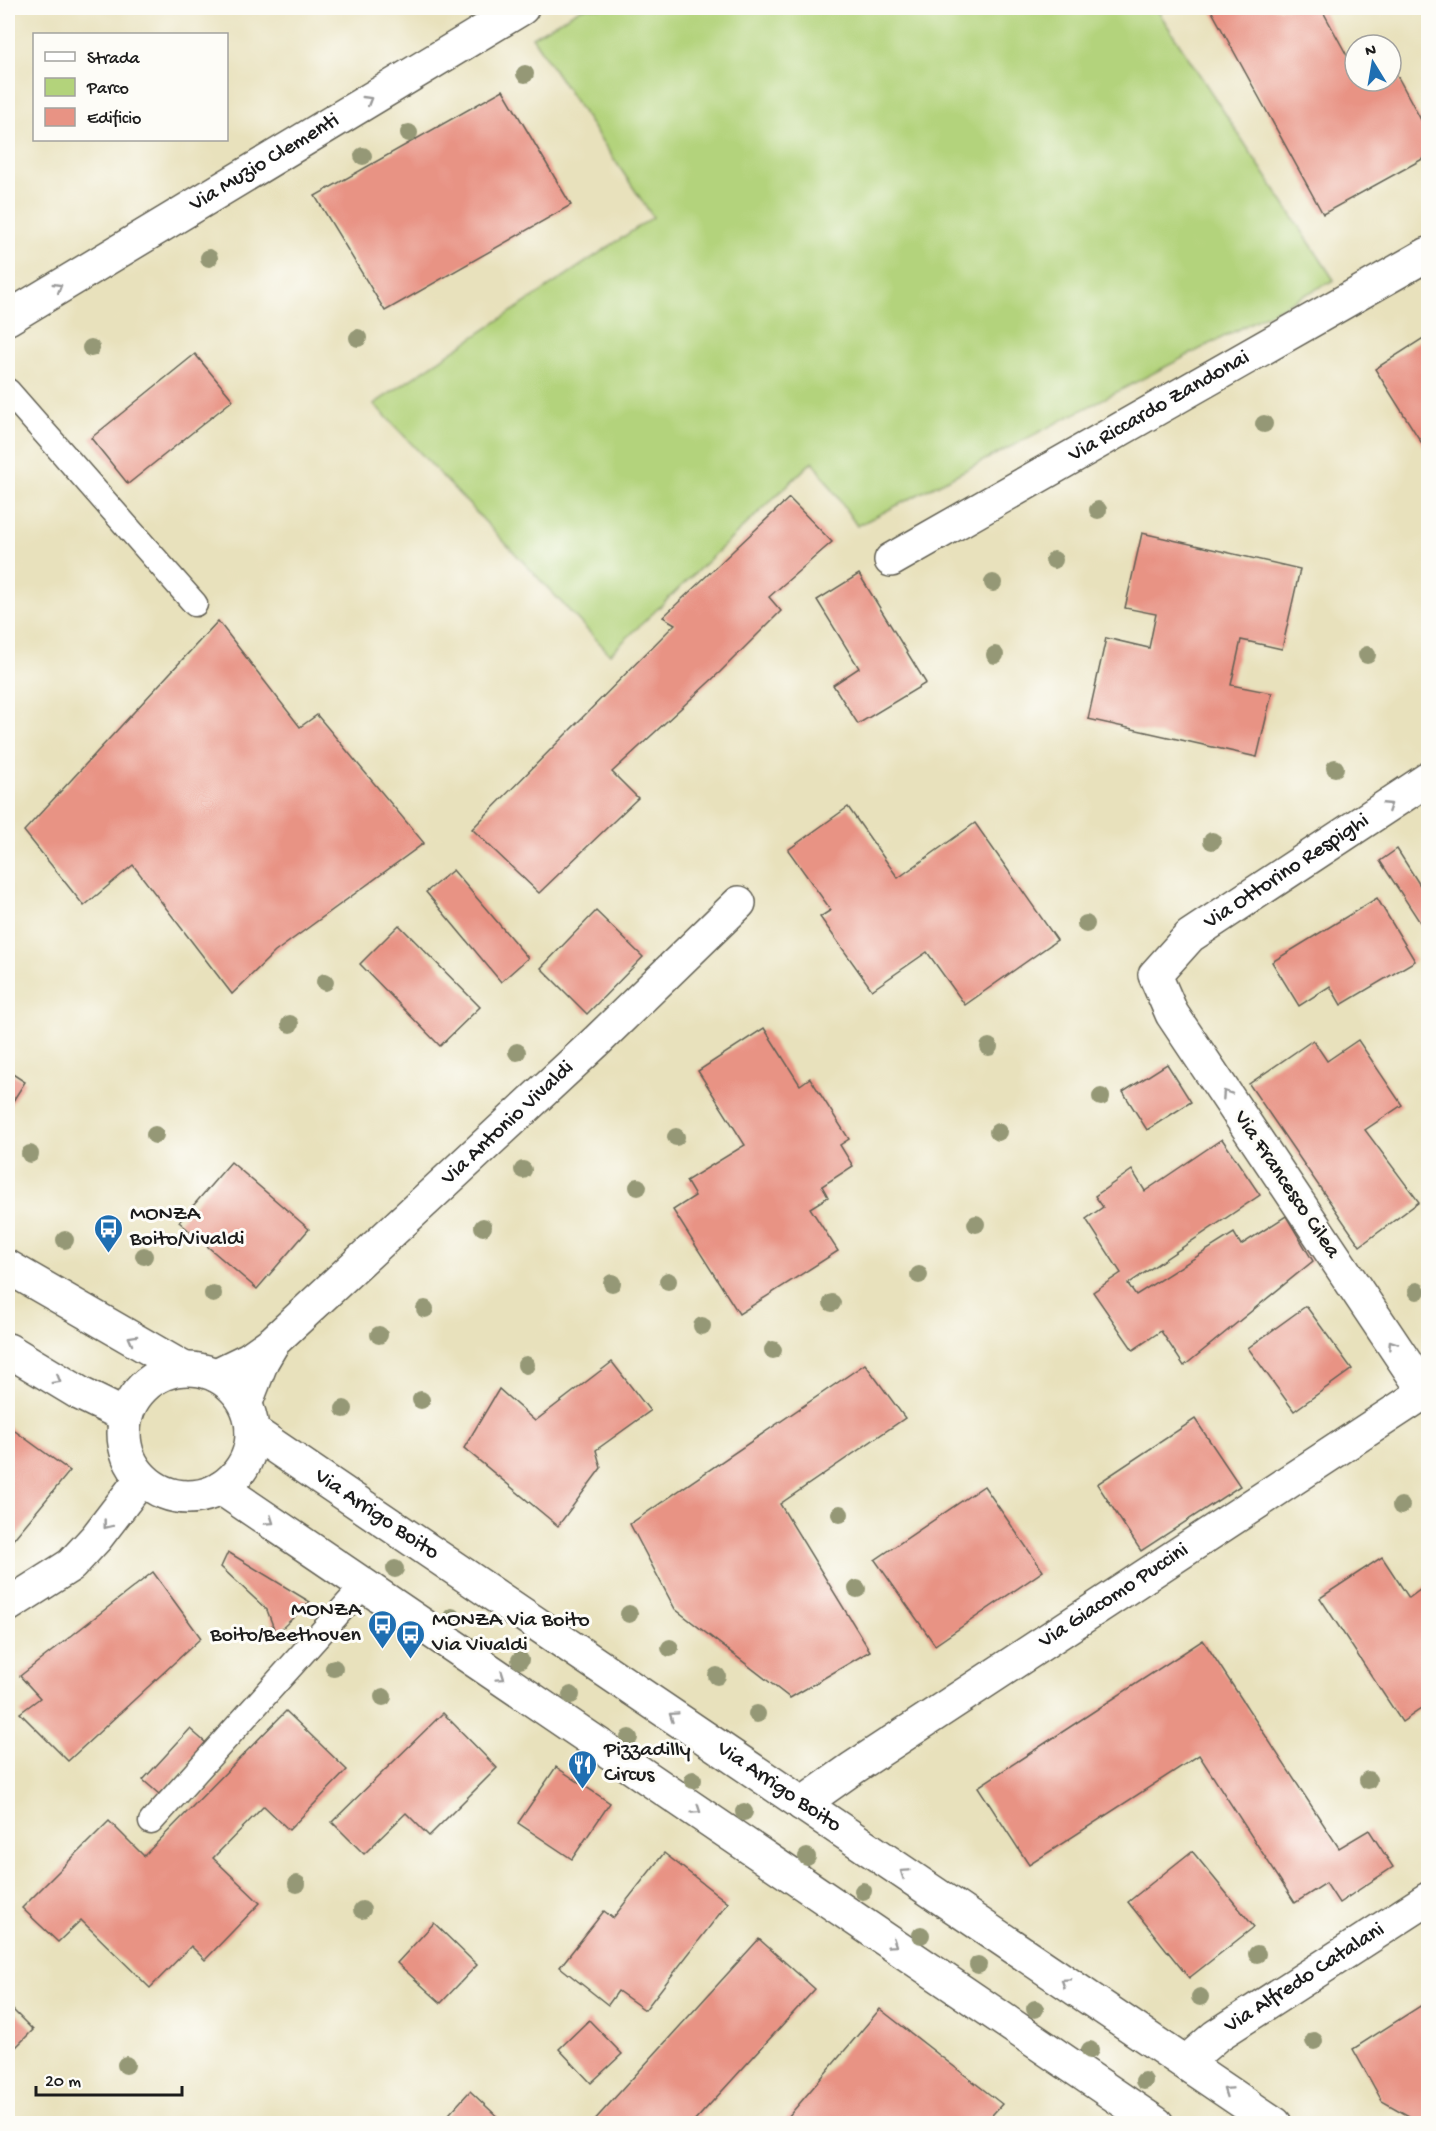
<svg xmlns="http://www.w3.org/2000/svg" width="1436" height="2131" font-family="'Gochi Hand',sans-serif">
<rect width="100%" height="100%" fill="#fdfcf7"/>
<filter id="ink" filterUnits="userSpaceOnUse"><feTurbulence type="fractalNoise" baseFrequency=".0167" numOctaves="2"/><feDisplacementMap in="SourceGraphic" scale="12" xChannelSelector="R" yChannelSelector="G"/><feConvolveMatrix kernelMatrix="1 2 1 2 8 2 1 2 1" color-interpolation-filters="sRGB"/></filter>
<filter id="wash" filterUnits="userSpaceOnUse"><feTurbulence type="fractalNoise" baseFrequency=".008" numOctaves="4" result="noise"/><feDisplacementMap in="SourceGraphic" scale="24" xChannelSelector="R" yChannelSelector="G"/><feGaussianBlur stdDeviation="1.35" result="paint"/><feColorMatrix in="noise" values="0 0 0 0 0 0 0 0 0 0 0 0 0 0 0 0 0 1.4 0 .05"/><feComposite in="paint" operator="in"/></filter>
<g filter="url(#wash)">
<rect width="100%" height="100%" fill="#e8e1bc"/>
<!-- green -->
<polygon fill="#b3d37b" stroke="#68784c" stroke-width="1.5" points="582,8 1156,8 1334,280 857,526 813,461 610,654 374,404 653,217 532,37"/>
<g id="blocks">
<!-- building -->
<g fill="#e89384">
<polygon points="1210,8 1321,8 1350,61 1355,58 1355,81 1391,81 1391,64 1428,133 1428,156 1323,214"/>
<polygon points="503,90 571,205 385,311 315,196"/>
<polygon points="1428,335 1428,453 1375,369"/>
<polygon points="195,354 233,400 128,484 91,438"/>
<polygon points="789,498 832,542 769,597 781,611 720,672 612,772 638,798 539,893 472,829 675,624 663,617"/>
<polygon points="1142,533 1300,569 1282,649 1241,640 1231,685 1272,693 1257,757 1088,719 1106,638 1149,648 1156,614 1125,608"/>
<polygon points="859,574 926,683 858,724 833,685 859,668 817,600"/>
<polygon points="218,621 300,727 317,715 424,843 275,952 232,994 133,865 84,906 24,831"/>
<polygon points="848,807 898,878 975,823 1057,940 965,1005 927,952 872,990 820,917 831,910 788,850"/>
<polygon points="1397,849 1428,898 1428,923 1423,927 1380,861"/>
<polygon points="453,870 528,958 501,982 426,892"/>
<polygon points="1377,898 1415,961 1341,1005 1330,986 1299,1006 1272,962"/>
<polygon points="596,911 643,957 587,1014 541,968"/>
<polygon points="399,925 480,1007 440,1046 360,964"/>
<polygon points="764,1028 800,1085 810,1078 849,1139 840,1145 853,1166 822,1186 828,1197 810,1208 838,1251 739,1314 673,1210 695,1196 686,1181 745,1145 698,1071"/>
<polygon points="1313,1040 1327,1061 1358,1040 1402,1105 1365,1130 1419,1202 1360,1246 1249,1084"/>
<polygon points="1167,1064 1191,1102 1147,1130 1123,1092"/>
<polygon points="8,1071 25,1082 8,1109"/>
<polygon points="1222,1139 1260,1195 1128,1284 1136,1295 1234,1233 1241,1245 1286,1216 1313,1261 1184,1366 1161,1331 1133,1350 1093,1292 1121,1273 1086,1219 1103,1207 1095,1196 1132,1170 1145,1191"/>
<polygon points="231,1162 309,1229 257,1289 179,1222"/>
<polygon points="1306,1306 1352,1369 1294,1411 1248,1348"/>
<polygon points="612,1362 650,1411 596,1450 601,1468 558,1526 464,1448 499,1389 535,1421"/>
<polygon points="865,1364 905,1418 780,1504 870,1651 790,1698 675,1609 630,1524"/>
<polygon points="1195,1419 1240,1486 1141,1551 1097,1484"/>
<polygon points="8,1426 70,1471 12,1541 8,1537"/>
<polygon points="984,1486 1043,1571 935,1645 875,1560"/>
<polygon points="228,1552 310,1602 276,1634 267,1610 221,1567"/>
<polygon points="1382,1557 1409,1598 1428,1584 1428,1704 1402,1722 1320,1598"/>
<polygon points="153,1572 201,1638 68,1761 20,1713 40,1698 20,1676"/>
<polygon points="1203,1640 1339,1848 1369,1830 1393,1867 1339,1903 1326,1883 1295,1903 1199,1755 1029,1865 978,1787"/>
<polygon points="286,1711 347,1770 289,1830 264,1806 213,1858 260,1903 205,1960 191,1946 150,1988 81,1920 58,1942 22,1908 109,1821 144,1856"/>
<polygon points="443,1713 497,1768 429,1836 406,1813 364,1854 332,1822"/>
<polygon points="190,1729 206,1743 159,1794 143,1780"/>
<polygon points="556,1767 610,1803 572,1859 518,1823"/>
<polygon points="1192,1851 1254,1927 1189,1978 1128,1902"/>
<polygon points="664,1853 728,1903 645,2010 618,1991 608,2005 560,1967 604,1911 613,1918"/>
<polygon points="434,1923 477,1965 441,2003 397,1963"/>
<polygon points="759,1939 815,1989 692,2124 591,2124"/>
<polygon points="1428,2001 1428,2124 1423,2124 1382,2101 1353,2049"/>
<polygon points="8,2005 33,2030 8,2055"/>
<polygon points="880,2009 1002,2104 984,2124 893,2124 888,2119 885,2124 782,2124"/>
<polygon points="589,2020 622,2054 591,2083 559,2049"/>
<polygon points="470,2091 505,2124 440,2124"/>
</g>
</g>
</g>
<g filter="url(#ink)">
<use href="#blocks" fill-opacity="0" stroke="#636154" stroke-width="1.5"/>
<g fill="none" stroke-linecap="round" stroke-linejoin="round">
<defs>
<g id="lane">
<polyline points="8,391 195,604"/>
<polyline points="151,1822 364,1585"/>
</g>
<g id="street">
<path id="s1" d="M8 318 522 8"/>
<path id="s2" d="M891 560 1428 254"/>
<path id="s3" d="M216 1375 249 1359 273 1342 598 1040 739 903"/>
<path id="s4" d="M1425 1392 1172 1014 1155 975 1190 936 1428 779"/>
<polyline points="246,1402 262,1361 272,1344"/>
<polyline points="8,1605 71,1565 96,1538 142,1478"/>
<path id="s5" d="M802 1804 853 1768 1428 1390"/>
<path id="s6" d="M1185 2063 1216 2036 1428 1899"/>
</g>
<g id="secondary">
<polyline points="8,1267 183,1368"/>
<polyline points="8,1350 81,1394 126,1416"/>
<circle cx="188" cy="1433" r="64"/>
<path id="s7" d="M252 1431 1275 2124"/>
<polyline points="221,1488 1157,2124"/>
</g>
</defs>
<!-- lane casing -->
<use href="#lane" stroke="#636154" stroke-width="27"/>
<!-- street casing -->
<use href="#street" stroke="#636154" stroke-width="36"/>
<!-- secondary casing -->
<use href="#secondary" stroke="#636154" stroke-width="36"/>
<!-- lane -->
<use href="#lane" stroke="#fff" stroke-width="24"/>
<!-- street -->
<use href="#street" stroke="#fff" stroke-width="33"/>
<!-- secondary -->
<use href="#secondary" stroke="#fff" stroke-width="33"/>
</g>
<!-- trees -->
<g fill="#959876">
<circle cx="525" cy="74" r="9"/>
<circle cx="409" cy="133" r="9"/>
<circle cx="363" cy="156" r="9"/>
<circle cx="209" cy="258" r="9"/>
<circle cx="358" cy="338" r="9"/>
<circle cx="91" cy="348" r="9"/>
<circle cx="1264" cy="424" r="9"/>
<circle cx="1098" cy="510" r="9"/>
<circle cx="1054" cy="560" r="9"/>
<circle cx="993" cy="583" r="9"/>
<circle cx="995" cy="655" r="9"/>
<circle cx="1367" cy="655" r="9"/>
<circle cx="1335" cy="768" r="9"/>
<circle cx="1212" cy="841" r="9"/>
<circle cx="1086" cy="924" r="9"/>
<circle cx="325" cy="982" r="9"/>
<circle cx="290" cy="1024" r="9"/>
<circle cx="989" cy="1047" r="9"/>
<circle cx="517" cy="1052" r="9"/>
<circle cx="1101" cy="1097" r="9"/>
<circle cx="998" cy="1132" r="9"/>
<circle cx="155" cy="1135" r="9"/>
<circle cx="676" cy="1137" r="9"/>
<circle cx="30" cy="1154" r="9"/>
<circle cx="523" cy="1170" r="9"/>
<circle cx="638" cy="1187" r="9"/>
<circle cx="976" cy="1224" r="9"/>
<circle cx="483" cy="1227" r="9"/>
<circle cx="65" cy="1240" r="9"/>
<circle cx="144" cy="1256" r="9"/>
<circle cx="919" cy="1275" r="9"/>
<circle cx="668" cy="1281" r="9"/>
<circle cx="612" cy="1283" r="9"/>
<circle cx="1417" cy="1291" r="9"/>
<circle cx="213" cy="1294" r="9"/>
<circle cx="832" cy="1303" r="9"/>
<circle cx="425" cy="1309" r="9"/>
<circle cx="702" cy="1326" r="9"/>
<circle cx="379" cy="1335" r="9"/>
<circle cx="773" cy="1350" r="9"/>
<circle cx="526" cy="1365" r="9"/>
<circle cx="421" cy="1400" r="9"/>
<circle cx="344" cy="1409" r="9"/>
<circle cx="1401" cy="1506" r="9"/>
<circle cx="840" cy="1514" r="9"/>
<circle cx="395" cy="1569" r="9"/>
<circle cx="857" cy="1589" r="9"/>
<circle cx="629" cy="1614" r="9"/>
<circle cx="452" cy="1617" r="9"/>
<circle cx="670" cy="1648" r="9"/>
<circle cx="520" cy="1660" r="9"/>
<circle cx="334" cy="1668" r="9"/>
<circle cx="717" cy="1676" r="9"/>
<circle cx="571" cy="1695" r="9"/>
<circle cx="383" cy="1697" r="9"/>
<circle cx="757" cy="1714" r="9"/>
<circle cx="629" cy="1738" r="9"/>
<circle cx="693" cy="1780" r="9"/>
<circle cx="1368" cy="1780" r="9"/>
<circle cx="744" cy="1812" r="9"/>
<circle cx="807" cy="1857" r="9"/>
<circle cx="297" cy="1884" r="9"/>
<circle cx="863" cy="1891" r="9"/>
<circle cx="362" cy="1910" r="9"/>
<circle cx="921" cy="1935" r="9"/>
<circle cx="1257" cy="1954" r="9"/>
<circle cx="978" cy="1965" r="9"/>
<circle cx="1200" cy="1997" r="9"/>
<circle cx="1035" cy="2009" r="9"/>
<circle cx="1314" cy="2041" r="9"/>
<circle cx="1090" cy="2050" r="9"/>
<circle cx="126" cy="2065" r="9"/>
<circle cx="1144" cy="2081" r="9"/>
</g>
<!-- one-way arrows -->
<defs><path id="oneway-chevron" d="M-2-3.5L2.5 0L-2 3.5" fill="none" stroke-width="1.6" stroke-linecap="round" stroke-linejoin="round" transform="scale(1.5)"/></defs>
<g stroke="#999">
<use href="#oneway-chevron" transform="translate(368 100) rotate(-31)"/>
<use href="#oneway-chevron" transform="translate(58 287) rotate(-31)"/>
<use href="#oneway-chevron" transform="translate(1388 806) rotate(-33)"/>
<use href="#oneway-chevron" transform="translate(1226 1094) rotate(-124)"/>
<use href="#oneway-chevron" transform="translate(132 1339) rotate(-151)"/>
<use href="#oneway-chevron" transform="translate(1392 1344) rotate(-124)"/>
<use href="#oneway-chevron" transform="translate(57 1380) rotate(31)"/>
<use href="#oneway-chevron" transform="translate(270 1521) rotate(34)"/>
<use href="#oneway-chevron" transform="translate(107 1525) rotate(128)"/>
<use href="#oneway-chevron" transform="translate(501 1677) rotate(34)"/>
<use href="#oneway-chevron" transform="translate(673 1716) rotate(-146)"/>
<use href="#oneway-chevron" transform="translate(697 1810) rotate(34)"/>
<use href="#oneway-chevron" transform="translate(904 1873) rotate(-146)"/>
<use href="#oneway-chevron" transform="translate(893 1944) rotate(34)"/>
<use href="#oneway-chevron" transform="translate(1065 1982) rotate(-146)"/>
<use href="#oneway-chevron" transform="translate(1227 2091) rotate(-146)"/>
</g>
</g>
<!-- icons -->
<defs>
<symbol id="bus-pin" viewBox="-11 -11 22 30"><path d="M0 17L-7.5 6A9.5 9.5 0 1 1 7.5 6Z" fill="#1f6fb2" stroke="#fdfcf7"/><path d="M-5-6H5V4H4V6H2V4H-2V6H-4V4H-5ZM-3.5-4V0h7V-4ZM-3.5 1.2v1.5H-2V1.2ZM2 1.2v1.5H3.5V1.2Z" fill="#fff"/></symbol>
<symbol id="restaurant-pin" viewBox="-11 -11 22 30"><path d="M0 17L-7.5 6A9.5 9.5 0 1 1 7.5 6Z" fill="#1f6fb2" stroke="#fdfcf7"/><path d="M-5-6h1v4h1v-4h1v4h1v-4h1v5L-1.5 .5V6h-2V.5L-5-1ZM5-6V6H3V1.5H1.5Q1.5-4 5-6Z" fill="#fff"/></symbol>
</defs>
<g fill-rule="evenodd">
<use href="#bus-pin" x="92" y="1212" width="33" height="45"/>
<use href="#bus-pin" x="366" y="1608" width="33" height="45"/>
<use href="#bus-pin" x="394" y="1618" width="33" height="45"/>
<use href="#restaurant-pin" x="566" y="1748" width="33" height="45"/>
</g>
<g text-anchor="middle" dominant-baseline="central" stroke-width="6" stroke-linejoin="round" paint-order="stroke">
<!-- street labels -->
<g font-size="22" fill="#1c1c1c" stroke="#fdfcf7">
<text stroke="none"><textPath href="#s1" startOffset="300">Via Muzio Clementi</textPath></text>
<text stroke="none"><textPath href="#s2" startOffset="309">Via Riccardo Zandonai</textPath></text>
<text stroke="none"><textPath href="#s4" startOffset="666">Via Ottorino Respighi</textPath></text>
<text stroke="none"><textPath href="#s3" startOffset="387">Via Antonio Vivaldi</textPath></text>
<text transform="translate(1286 1185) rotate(56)">Via Francesco Cilea</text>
<text stroke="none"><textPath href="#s7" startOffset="150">Via Arrigo Boito</textPath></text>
<text stroke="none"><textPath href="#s5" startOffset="375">Via Giacomo Puccini</textPath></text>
<text stroke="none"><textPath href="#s7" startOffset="636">Via Arrigo Boito</textPath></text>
<text stroke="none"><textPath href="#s6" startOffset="147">Via Alfredo Catalani</textPath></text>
</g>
<!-- poi labels -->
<g font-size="22" fill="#1c1c1c" stroke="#fdfcf7" text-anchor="start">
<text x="130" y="1215">MONZA<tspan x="130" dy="25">Boito/Vivaldi</tspan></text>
<text x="361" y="1611" text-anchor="end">MONZA<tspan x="361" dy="25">Boito/Beethoven</tspan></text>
<text x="432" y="1621">MONZA Via Boito<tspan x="432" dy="25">Via Vivaldi</tspan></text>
<text x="604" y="1751">Pizzadilly<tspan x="604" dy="25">Circus</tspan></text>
</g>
</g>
<!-- margin -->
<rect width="1436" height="2131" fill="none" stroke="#fdfcf7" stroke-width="30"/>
<!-- legend -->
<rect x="33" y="33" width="195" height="108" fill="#fdfcf7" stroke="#a3a29f" stroke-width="1.5"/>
<rect x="45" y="52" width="30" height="9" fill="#ffffff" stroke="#a3a29f" stroke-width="1.5"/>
<text x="87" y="63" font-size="18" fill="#1c1c1c">Strada</text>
<rect x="45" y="78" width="30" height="18" fill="#b3d37b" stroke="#a3a29f" stroke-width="1.5"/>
<text x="87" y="93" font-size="18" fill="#1c1c1c">Parco</text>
<rect x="45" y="108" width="30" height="18" fill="#e89384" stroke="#a3a29f" stroke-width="1.5"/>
<text x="87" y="123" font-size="18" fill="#1c1c1c">Edificio</text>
<!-- north arrow -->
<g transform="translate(1373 63) rotate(349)"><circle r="28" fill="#fdfcf7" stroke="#a3a29f" stroke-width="1.5"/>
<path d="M0-4.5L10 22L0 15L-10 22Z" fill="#1f6fb2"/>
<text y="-9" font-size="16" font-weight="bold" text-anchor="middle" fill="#1c1c1c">N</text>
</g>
<!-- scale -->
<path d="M36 2086v9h146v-9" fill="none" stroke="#1c1c1c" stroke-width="3"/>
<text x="45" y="2086" font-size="18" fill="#1c1c1c" stroke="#fdfcf7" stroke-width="4.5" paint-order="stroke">20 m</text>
</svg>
